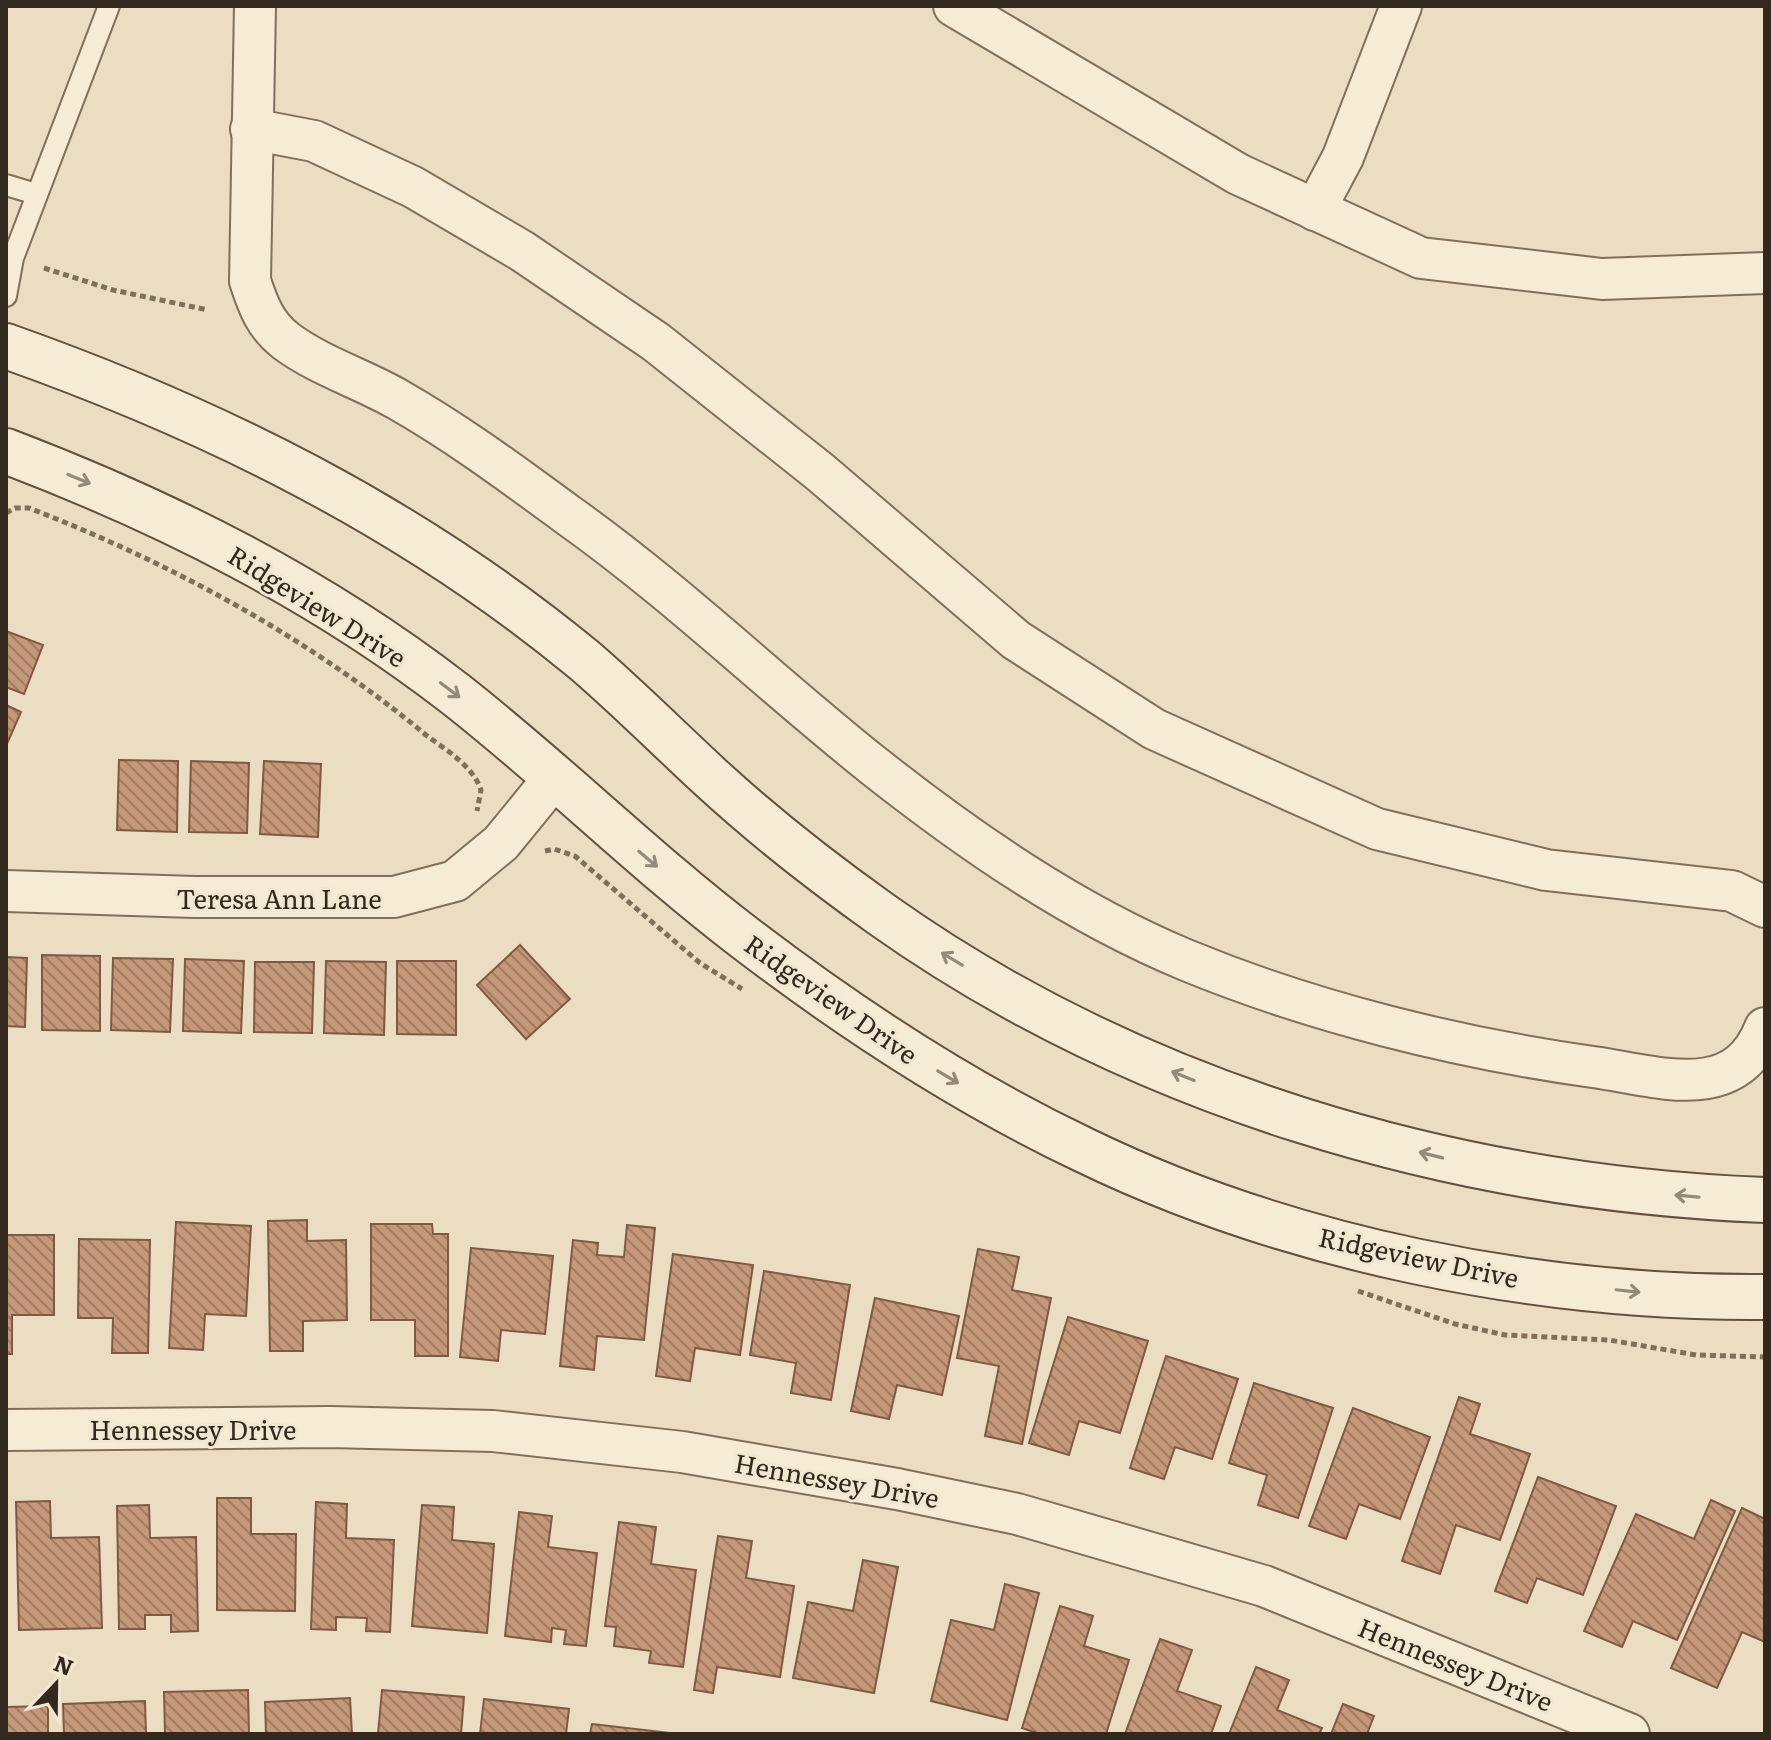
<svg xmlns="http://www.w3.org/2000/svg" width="1771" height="1740" font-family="Literata,serif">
<defs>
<pattern id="building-back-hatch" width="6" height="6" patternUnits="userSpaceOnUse" patternTransform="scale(2)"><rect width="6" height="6" fill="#c5987a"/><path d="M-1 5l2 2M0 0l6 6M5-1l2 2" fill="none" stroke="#a17c63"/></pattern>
</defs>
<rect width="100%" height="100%" fill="#eaddc2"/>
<!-- building -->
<g fill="url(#building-back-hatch)" stroke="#805942" stroke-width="2">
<polygon points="6,631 43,645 24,694 6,687"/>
<polygon points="6,705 21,712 6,746"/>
<polygon points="119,760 178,761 177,832 117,830"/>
<polygon points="191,761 249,763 247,833 189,832"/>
<polygon points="264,761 321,764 318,837 260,834"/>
<polygon points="520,945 570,999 526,1039 477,985"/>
<polygon points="42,955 100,956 100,1031 42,1030"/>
<polygon points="6,957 27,958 25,1027 6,1026"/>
<polygon points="113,958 173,959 170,1032 111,1030"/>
<polygon points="185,959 244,961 241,1033 183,1031"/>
<polygon points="326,961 386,962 384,1035 324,1033"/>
<polygon points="397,961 456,961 456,1035 397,1034"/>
<polygon points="255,962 314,962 312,1033 254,1032"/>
<polygon points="307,1220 307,1241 346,1240 347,1320 303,1321 303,1351 270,1351 268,1221"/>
<polygon points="176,1222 251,1226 246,1316 205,1314 203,1350 169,1348"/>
<polygon points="371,1224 432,1224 433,1234 448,1234 448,1356 415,1356 415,1320 371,1320"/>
<polygon points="627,1225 655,1228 644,1340 597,1336 594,1370 560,1366 573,1240 598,1243 597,1255 624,1257"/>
<polygon points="6,1235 54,1235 54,1315 12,1315 12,1354 6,1354"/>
<polygon points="79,1239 150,1240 148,1353 112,1353 113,1318 78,1318"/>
<polygon points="471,1248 553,1256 545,1334 501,1330 498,1361 460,1357"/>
<polygon points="978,1249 1019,1257 1012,1290 1051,1298 1022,1444 985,1436 999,1366 957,1358"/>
<polygon points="673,1254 753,1265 740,1355 695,1348 690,1381 656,1376"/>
<polygon points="764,1271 850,1285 831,1400 791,1393 796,1363 750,1355"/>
<polygon points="875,1298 959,1316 942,1395 897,1385 889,1419 851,1411"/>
<polygon points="1068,1317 1148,1341 1120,1433 1079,1421 1069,1455 1029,1443"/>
<polygon points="1166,1356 1238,1379 1212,1459 1175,1447 1164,1479 1130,1468"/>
<polygon points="1254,1383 1333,1408 1298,1518 1258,1505 1267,1475 1229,1463"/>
<polygon points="1459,1397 1480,1404 1470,1434 1530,1454 1500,1540 1456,1525 1440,1574 1402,1561"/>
<polygon points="1353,1408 1430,1437 1400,1519 1359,1504 1346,1539 1309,1526"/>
<polygon points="1538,1477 1616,1506 1583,1595 1537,1578 1527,1603 1495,1591"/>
<polygon points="217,1498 251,1498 251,1534 296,1534 295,1611 217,1610"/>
<polygon points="1711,1500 1735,1511 1677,1640 1633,1621 1622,1647 1584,1631 1636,1514 1694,1539"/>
<polygon points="50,1501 51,1538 99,1537 102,1628 19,1630 16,1502"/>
<polygon points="316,1502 347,1504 346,1538 394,1540 390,1632 366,1631 367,1618 336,1617 336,1630 311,1629"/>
<polygon points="149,1505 150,1538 196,1537 198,1631 171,1632 171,1615 145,1615 145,1629 119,1629 117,1506"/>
<polygon points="422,1505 454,1507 452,1540 494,1544 487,1633 412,1626"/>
<polygon points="1742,1508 1765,1519 1765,1642 1742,1632 1717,1688 1671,1668"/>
<polygon points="519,1512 552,1516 548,1547 597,1553 586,1646 564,1644 566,1630 552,1628 551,1642 505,1636"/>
<polygon points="619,1522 656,1527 651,1564 696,1570 683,1667 649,1663 651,1651 614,1646 616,1627 605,1626"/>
<polygon points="718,1536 752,1541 746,1578 794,1586 780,1677 717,1667 713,1693 694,1690"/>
<polygon points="863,1560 898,1567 874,1693 793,1678 808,1602 853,1611"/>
<polygon points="1005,1584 1039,1593 1007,1720 931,1701 951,1620 994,1630"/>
<polygon points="1060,1606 1093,1616 1084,1646 1129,1660 1106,1734 1040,1734 1022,1728"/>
<polygon points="1160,1639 1192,1650 1177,1691 1221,1706 1211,1734 1125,1734"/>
<polygon points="1256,1667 1289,1680 1277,1710 1322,1728 1319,1734 1229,1734"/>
<polygon points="248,1690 249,1734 165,1734 164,1692"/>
<polygon points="382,1690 464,1697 461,1734 378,1734"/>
<polygon points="350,1698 352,1734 266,1734 265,1702"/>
<polygon points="484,1699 569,1709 566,1734 480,1734"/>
<polygon points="145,1701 146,1734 64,1734 63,1704"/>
<polygon points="1343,1704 1374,1716 1367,1734 1331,1734"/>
<polygon points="48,1706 48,1734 6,1734 6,1707"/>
<polygon points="592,1724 670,1733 590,1734"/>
</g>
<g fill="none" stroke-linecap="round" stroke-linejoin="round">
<defs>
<g id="lane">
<polyline points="6,185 36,194"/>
<polyline points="6,296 13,258 109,6"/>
</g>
<g id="street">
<path d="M255 6 250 281C258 305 265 325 286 341 318 365 362 379 397 399 457 433 512 474 568 515 675 591 771 684 874 766 969 841 1073 913 1186 960 1312 1012 1457 1048 1593 1067 1658 1076 1735 1105 1765 1028"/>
<polyline points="954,6 1238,174 1421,258 1602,279 1765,273"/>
<polyline points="251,129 314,141 413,187 522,251 656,342 820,472 1016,640 1154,729 1377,829 1546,870 1732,891 1765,907"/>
<polyline points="1315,210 1343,157 1401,6"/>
<polyline points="6,891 195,897 394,897 455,881 501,843 554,778"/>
<polyline points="6,1430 330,1427 493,1431 682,1452 897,1489 1017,1514 1264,1586 1629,1734"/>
</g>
<g id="secondary">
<path d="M6 346C215 420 412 518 584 660 627 697 667 737 709 776 762 825 822 872 881 914 1136 1095 1454 1188 1765 1200"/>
<path d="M6 451C166 512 318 588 454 693 554 771 644 861 745 938 851 1019 964 1093 1084 1150 1288 1249 1539 1299 1765 1297"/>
</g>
</defs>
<!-- lane casing -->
<use href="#lane" stroke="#826f5b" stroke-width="24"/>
<!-- street casing -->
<use href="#street" stroke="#826f5b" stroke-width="44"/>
<!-- secondary casing -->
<use href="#secondary" stroke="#64503e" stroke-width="48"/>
<!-- path -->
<g stroke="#826f5b" stroke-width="5" stroke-dasharray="6 4" stroke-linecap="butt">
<polyline points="44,268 113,290 208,310"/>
<path d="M6 513 15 508H29C171 563 309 638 426 735 446 750 473 766 481 790L477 811"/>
<polyline points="545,851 554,849 575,856 700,963 742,989"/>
<polyline points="1358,1291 1455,1324 1505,1335 1609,1340 1696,1355 1765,1357"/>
</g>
<!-- lane -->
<use href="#lane" stroke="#f6ebd4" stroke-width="20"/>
<!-- street -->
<use href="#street" stroke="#f6ebd4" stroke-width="40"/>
<!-- secondary -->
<use href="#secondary" stroke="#f6ebd4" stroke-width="44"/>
</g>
<!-- one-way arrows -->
<defs><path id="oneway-shaft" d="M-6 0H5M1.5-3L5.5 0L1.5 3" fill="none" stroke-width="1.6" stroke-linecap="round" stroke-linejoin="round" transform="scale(2)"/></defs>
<g stroke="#948a79">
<use href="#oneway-shaft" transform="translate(79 479) rotate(22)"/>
<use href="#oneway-shaft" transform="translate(450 690) rotate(37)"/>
<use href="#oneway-shaft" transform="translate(648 859) rotate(40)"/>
<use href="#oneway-shaft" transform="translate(952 959) rotate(-149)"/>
<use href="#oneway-shaft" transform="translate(1183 1076) rotate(-158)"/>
<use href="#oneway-shaft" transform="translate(948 1077) rotate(31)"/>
<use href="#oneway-shaft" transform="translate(1431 1155) rotate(-166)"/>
<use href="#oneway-shaft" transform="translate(1687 1196) rotate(-175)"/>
<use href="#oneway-shaft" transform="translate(1628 1291) rotate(6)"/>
</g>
<g text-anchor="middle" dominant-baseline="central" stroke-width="6" stroke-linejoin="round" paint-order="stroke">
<!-- street labels -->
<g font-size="26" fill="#33281e" stroke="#f2e8d1">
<text transform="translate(318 605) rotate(32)">Ridgeview Drive</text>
<text x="279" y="897">Teresa Ann Lane</text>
<text transform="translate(832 998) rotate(35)">Ridgeview Drive</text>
<text transform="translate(1419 1256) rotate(12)">Ridgeview Drive</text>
<text x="193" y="1428">Hennessey Drive</text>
<text transform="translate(837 1479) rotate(10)">Hennessey Drive</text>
<text transform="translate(1456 1663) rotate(22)">Hennessey Drive</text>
</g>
</g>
<!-- border -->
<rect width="1771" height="1740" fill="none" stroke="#33281e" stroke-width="16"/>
<!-- north arrow -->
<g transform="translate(56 1684) rotate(22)" stroke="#f2e8d1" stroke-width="6" paint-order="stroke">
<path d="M0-6L14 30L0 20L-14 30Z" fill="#33281e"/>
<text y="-12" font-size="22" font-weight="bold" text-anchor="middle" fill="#33281e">N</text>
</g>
</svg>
